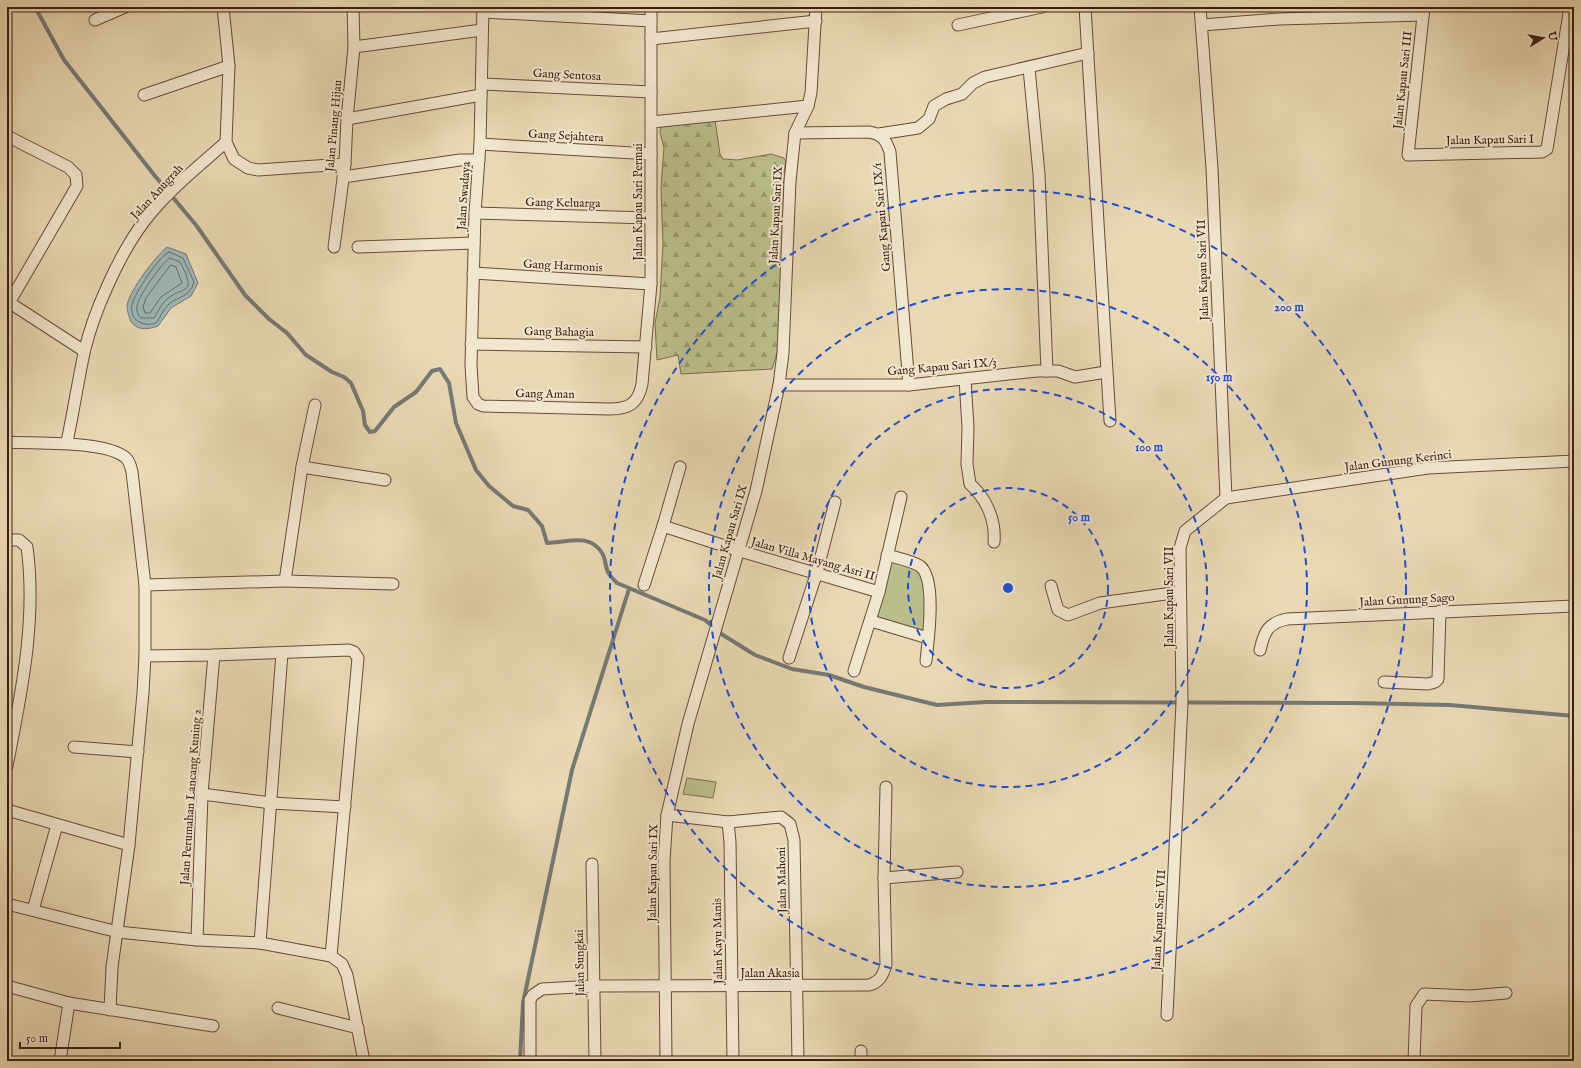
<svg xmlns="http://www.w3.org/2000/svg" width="1581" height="1068" font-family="'IM FELL English',serif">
<defs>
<pattern id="forest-firs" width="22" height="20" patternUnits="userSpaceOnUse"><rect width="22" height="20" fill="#babe8a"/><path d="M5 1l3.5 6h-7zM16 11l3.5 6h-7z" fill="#989a6f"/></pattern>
</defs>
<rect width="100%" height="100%" fill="#e9d9b3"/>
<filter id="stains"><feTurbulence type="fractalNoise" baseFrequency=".005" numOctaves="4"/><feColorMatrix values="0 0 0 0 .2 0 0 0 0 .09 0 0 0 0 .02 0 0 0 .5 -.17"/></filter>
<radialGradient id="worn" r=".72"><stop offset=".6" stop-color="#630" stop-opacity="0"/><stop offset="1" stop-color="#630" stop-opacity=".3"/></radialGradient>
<!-- green -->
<g fill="#babe8a" stroke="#7b6d4e">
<polygon points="888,559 918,568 926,580 925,627 923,632 877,619"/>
<polygon points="687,778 716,782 713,798 683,794"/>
</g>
<!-- forest -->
<polygon fill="url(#forest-firs)" stroke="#7b6d4e" points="715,120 720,154 723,159 737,160 771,154 784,158 786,161 783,178 786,200 781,328 777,353 772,369 681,374 678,355 657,360 655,323 660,297 663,244 661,187 664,148 660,132 661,124"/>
<!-- water -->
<path fill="#9cb7b7" stroke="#767975" d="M167 247 186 254 198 283 191 296 171 308 158 326C150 329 138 331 132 323 129 319 127 310 127 305 130 290 155 257 167 247Z"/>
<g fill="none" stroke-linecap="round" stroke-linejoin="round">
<!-- shore -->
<g stroke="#6c6a64" stroke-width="1">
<path d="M169 252 183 258 194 282C190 297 179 296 169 304 163 309 161 317 156 323 144 327 129 321 132 305 134 294 159 256 169 252Z"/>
<path d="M170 258 180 262C199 298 181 284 164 302 160 307 157 313 154 318H141C138 315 136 310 137 306 138 297 162 262 170 258Z"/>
<polygon points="171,265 176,267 182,283 161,297 150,313 145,313 143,307 146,298"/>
</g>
<!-- stream -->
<g stroke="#767975" stroke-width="4">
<path d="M35 7 64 60 155 176 196 225 245 295 269 319 287 333 306 355 332 372 344 377 351 383 363 411 365 425 370 432 375 431 394 407 416 392 432 371 440 369 449 383 456 423 476 470 489 486 513 506 528 510 542 526 547 543C566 543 589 532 602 553 606 559 605 568 609 574 611 577 614 580 617 583L705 620 723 635 755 655 792 669 829 675 864 687 937 705 986 702 1353 703 1450 705 1574 716"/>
<polyline points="520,1061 523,1003 572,770 629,589"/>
</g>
<defs>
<g id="street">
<polyline points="223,7 229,66 226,142 234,159 248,168 258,170 345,164"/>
<path d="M483 7 480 144 475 213 471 365 473 397 478 404 483 406 609 409C629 409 638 404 642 384L651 284V7"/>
<polyline points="1085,7 1110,421"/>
<polyline points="1200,7 1212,168 1226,498"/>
<polyline points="1424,7 1408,155 1542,152 1547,149 1570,7"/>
<polyline points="483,12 651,21"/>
<polyline points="95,20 125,7"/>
<polyline points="958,25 1042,7"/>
<polyline points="1202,25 1279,19 1423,15"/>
<polyline points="651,39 816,21"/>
<polyline points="354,47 482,30"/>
<polyline points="1029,68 1039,174 1047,371"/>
<polyline points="482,84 651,92"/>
<polyline points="144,95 229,66"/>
<polyline points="347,119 481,95"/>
<polyline points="652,122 808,106"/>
<path d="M795 133 869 132C882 134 886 140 890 152L909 385"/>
<polyline points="879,134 918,128 929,119 934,106 946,99 962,94 973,83 985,77 1088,53"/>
<polyline points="7,136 68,167 76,175 77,186 9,303"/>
<polyline points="480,144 651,154"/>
<polyline points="343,177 460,160 479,160"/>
<polyline points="475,213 650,218"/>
<polyline points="334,247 345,164 347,119 354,47 353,7"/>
<polyline points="358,247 474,243"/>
<polyline points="473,273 651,284"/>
<polyline points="7,301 84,351"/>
<polyline points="471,344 646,347"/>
<path d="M965 379 968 427 967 464 970 484C986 498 996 520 994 542"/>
<polyline points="779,385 909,385 1037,371 1058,371 1075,377 1106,372"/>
<path d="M7 442C34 444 106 440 126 458 130 462 131 467 132 472L145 585V656L143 693 129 845 112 967 110 1010"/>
<path d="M67 442C73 413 78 382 84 353 93 313 119 255 143 223 166 192 198 167 226 142"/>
<polyline points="302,467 385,480"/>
<polyline points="680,467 663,526 740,551 879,592"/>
<polyline points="1226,498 1428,468 1574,461"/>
<path d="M7 540H19L27 547C37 620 21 695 7 766"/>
<path d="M887 555C897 558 912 561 920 566 937 579 928 641 926 661"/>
<polyline points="285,581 393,584"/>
<polyline points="145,585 285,581 302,467 315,405"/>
<polyline points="644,585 663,526"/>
<polyline points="1051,586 1058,610 1068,615 1100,603 1180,592"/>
<polyline points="871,621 928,638"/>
<path d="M1260 650C1264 632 1268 623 1287 619L1574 606"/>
<polyline points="145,656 214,655 349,650 354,652 358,658 331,956"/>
<polyline points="789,658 817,572 835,502"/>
<polyline points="854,671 879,592 901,497"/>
<polyline points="1384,682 1428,684 1435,682 1438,679 1440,611"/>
<polyline points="74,747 138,752"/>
<polyline points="202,794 271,803 345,807"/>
<polyline points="7,810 129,845"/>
<polyline points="667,815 728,822 781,817 790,824 794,840 798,1061"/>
<polyline points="728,822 730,842 733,1061"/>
<polyline points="592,864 595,1061"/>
<polyline points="884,878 957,872"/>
<polyline points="7,904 118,932 197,940 260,943 331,956 342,964 347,975 364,1061"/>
<polyline points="33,910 57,825"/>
<polyline points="197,940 202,794 214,655"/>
<polyline points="260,943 282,653"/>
<polyline points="7,986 69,1003 213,1026"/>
<polyline points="278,1008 358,1028"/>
<polyline points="1167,1015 1182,703 1180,548 1185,531 1226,498"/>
<polyline points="861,1051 861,1061"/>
<polyline points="60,1061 69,1003"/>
<path d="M530 1061V1000L533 995 542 989 594 986 869 985C880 982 883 975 886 965L884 878 886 787"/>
<polyline points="666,1061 664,861 667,815 688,724 756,491 779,385 783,353 790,181 795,133 808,106 811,93 816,7"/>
<polyline points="1414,1061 1416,1006 1424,994 1470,996 1506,993"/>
</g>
</defs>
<!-- street casing -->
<use href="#street" stroke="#674b3a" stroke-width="13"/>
<!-- street -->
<use href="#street" stroke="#f1e6ce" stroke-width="11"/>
</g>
<!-- distance rings -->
<g fill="none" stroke="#1d4ed8" stroke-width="2" stroke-dasharray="7 5">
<circle cx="1008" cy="588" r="100"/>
<circle cx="1008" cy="588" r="199"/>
<circle cx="1008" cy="588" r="299"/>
<circle cx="1008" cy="588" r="398"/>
</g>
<g text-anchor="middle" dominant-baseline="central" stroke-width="4" stroke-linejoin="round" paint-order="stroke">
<!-- street labels -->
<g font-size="12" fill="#3c1c11" stroke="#f1e6ce">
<text transform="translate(567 75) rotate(3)">Gang Sentosa</text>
<text transform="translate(1403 80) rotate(-84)">Jalan Kapau Sari III</text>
<text transform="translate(334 126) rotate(-85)">Jalan Pinang Hijau</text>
<text transform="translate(566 136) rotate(3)">Gang Sejahtera</text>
<text transform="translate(1490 140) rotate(-1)">Jalan Kapau Sari I</text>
<text transform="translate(157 192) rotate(-47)">Jalan Anugrah</text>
<text transform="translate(464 196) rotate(-86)">Jalan Swadaya</text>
<text transform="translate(638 202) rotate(-90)">Jalan Kapau Sari Permai</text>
<text transform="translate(563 203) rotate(1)">Gang Keluarga</text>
<text transform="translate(776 215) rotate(-87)">Jalan Kapau Sari IX</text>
<text transform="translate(882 217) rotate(-95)">Gang Kapau Sari IX/1</text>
<text transform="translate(563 266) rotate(3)">Gang Harmonis</text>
<text transform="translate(1203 270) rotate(-92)">Jalan Kapau Sari VII</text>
<text transform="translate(559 332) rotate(1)">Gang Bahagia</text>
<text transform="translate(942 367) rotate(-5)">Gang Kapau Sari IX/3</text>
<text transform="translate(545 394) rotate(1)">Gang Aman</text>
<text transform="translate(1398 461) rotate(-7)">Jalan Gunung Kerinci</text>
<text transform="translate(730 532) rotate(-74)">Jalan Kapau Sari IX</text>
<text transform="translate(813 559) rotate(16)">Jalan Villa Mayang Asri II</text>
<text transform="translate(1169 597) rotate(-90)">Jalan Kapau Sari VII</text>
<text transform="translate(1407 600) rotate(-3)">Jalan Gunung Sago</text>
<text transform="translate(191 797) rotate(-86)">Jalan Perumahan Lancang Kuning 2</text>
<text transform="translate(653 873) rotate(-89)">Jalan Kapau Sari IX</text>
<text transform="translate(782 880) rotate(-91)">Jalan Mahoni</text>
<text transform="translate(1159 920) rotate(-87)">Jalan Kapau Sari VII</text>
<text transform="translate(718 941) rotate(-91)">Jalan Kayu Manis</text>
<text transform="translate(580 963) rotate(-91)">Jalan Sungkai</text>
<text x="770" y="973">Jalan Akasia</text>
</g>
</g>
<circle cx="1008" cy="588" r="6" fill="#1d4ed8" stroke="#f1e6ce" stroke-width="2"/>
<g font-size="12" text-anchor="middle" font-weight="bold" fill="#1d4ed8" stroke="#f1e6ce" stroke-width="4" stroke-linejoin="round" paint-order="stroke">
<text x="1289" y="311">200 m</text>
<text x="1219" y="381">150 m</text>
<text x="1149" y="451">100 m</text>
<text x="1079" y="521">50 m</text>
</g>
<!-- margin -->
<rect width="1581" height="1068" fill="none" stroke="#e9d9b3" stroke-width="24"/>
<rect x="8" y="8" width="1565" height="1052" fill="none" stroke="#3c1c11" stroke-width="2"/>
<rect x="12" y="12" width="1557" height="1044" fill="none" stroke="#3c1c11"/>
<!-- north arrow -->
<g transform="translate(1543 38) rotate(79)" stroke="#f1e6ce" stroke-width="3" paint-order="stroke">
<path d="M0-3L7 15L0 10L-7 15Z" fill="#3c1c11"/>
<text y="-6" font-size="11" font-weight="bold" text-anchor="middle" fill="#3c1c11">U</text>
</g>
<!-- scale -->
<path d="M20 1042v6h100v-6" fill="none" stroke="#3c1c11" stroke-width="2"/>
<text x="26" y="1042" font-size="12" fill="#3c1c11" stroke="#f1e6ce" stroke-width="3" paint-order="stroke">50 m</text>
<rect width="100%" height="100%" filter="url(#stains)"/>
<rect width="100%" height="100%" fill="url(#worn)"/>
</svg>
